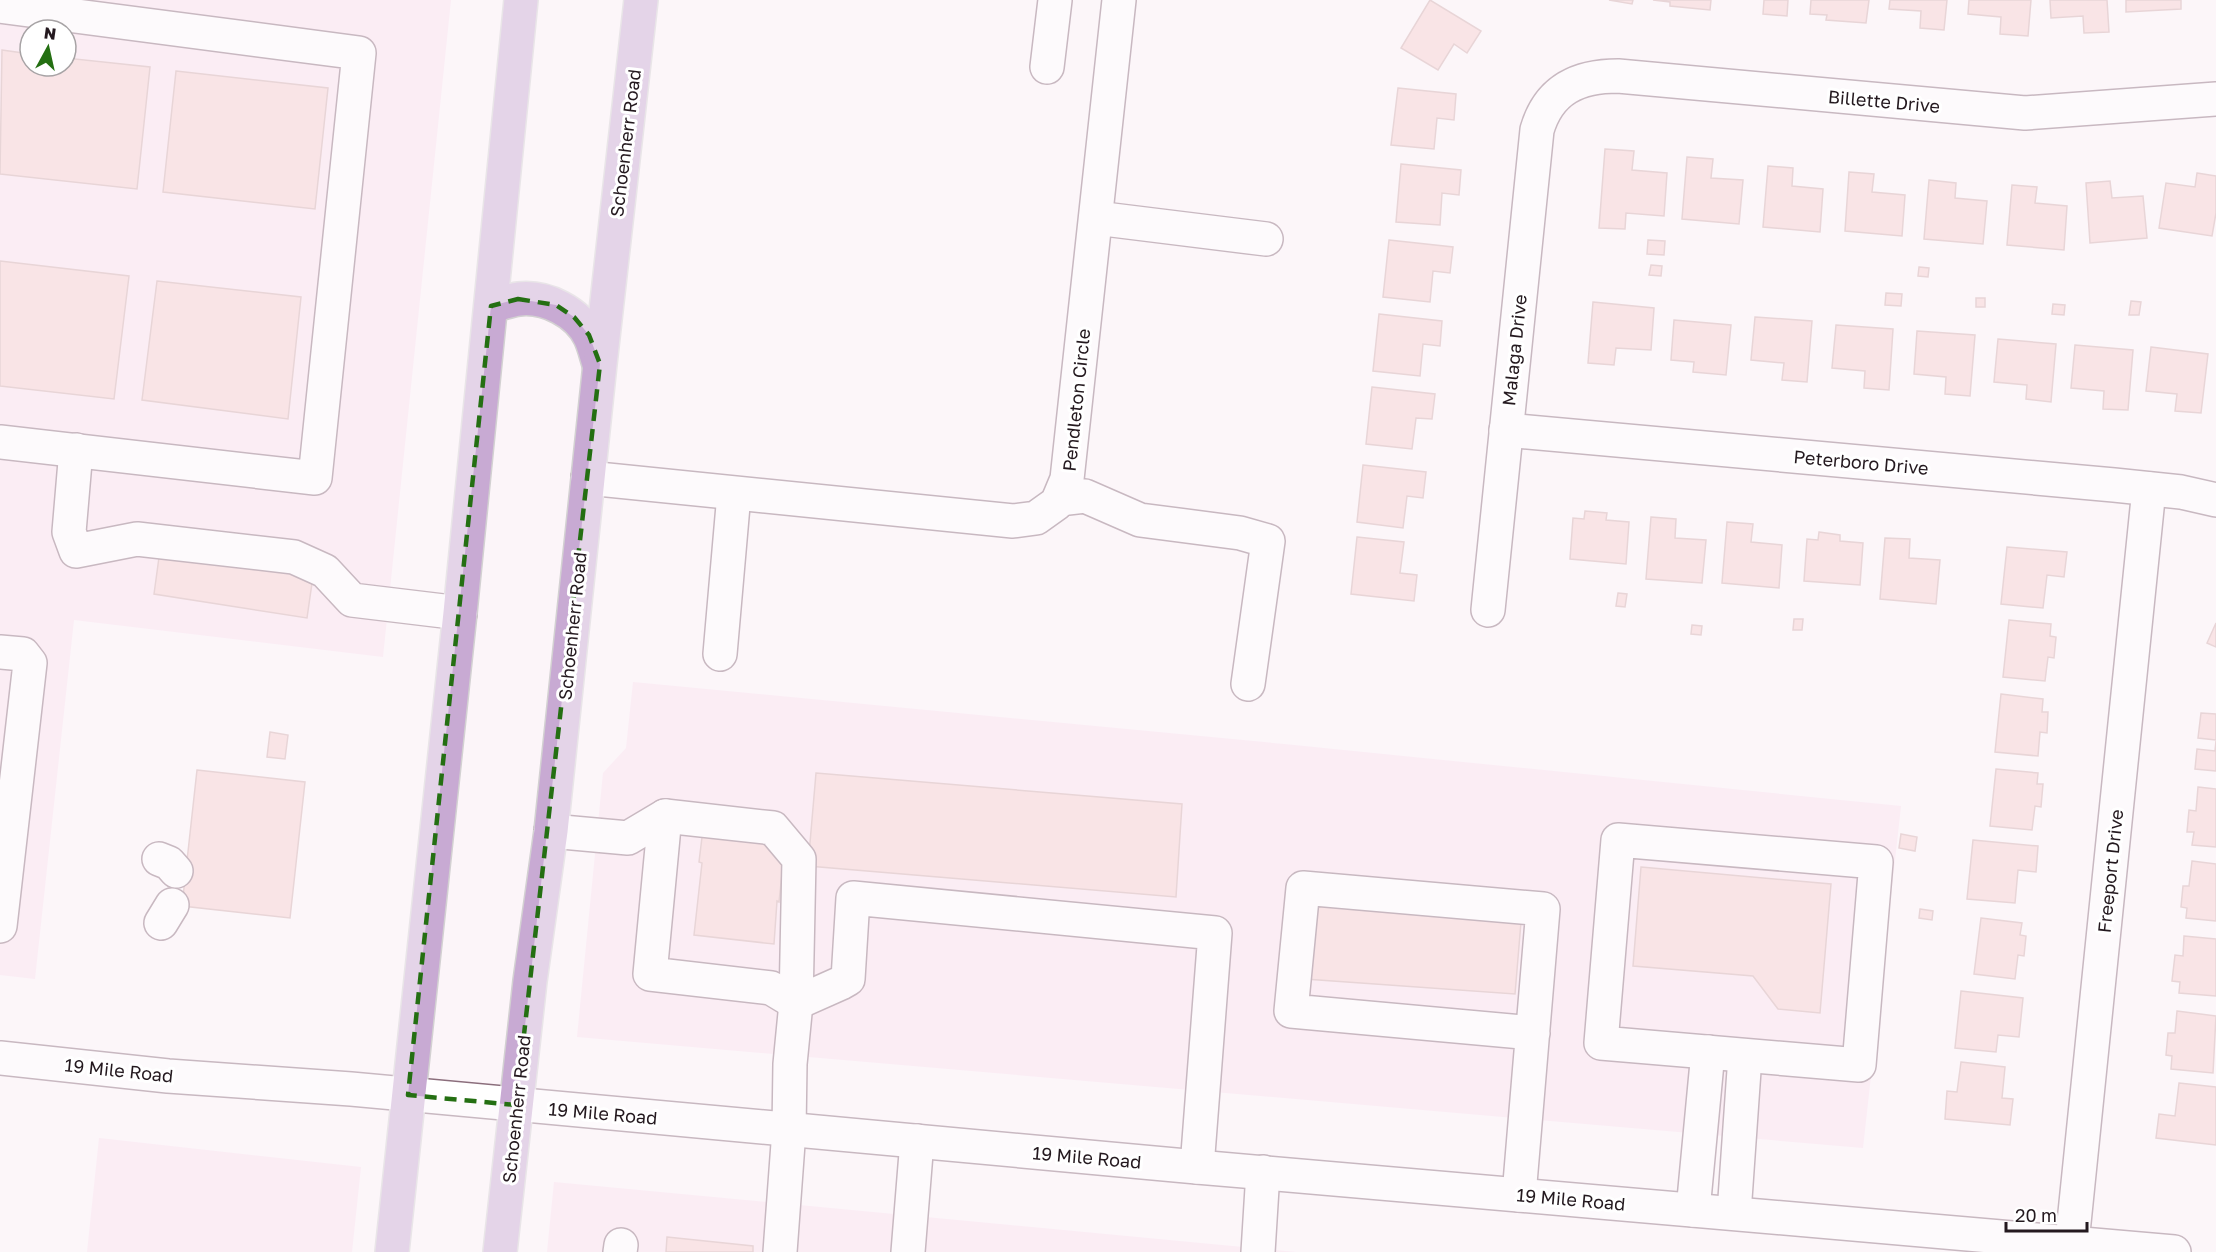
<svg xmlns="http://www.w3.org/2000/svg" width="2216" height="1252" font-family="'Golos Text',sans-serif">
<rect width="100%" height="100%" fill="#fcf5f9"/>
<!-- built -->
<g fill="#fbe2ee" fill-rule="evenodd">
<path d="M0 0H451L383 657 74 620 35 979 0 975ZM30 30H66V66H30Z"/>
<polygon points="633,682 1284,744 1901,806 1863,1148 577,1037 603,773 626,748"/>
<polygon points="99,1138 361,1167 352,1252 87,1252"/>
<polygon points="554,1182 1296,1252 547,1252"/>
</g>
<!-- building -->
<g fill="#f6cfcf" stroke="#d1adad" stroke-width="1.5">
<polygon points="1430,0 1481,31 1467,53 1454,44 1438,70 1401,48"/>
<polygon points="1609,0 1633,0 1632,4"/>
<polygon points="1653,0 1711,0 1710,10 1670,6 1670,2"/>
<polygon points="1764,0 1788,0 1787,16 1763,14"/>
<polygon points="1811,0 1869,0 1866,23 1826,20 1827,15 1810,14"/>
<polygon points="1890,0 1947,0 1944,30 1920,28 1921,11 1889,9"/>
<polygon points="1969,0 2031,0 2028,36 2000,34 2001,17 1968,14"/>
<polygon points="2050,0 2107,0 2109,32 2084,33 2083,16 2051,18"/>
<polygon points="2126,0 2181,0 2181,9 2126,12"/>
<polygon points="2,50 30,54 30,66 66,66 66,58 150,67 137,189 0,174"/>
<polygon points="176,71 328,88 315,209 163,192"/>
<polygon points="1398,88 1456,94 1454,120 1437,118 1434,149 1391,145"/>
<polygon points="1605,149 1634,151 1632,170 1667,173 1664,216 1626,213 1625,229 1599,228"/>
<polygon points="1687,157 1713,159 1711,178 1743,180 1739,224 1682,219"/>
<polygon points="1401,164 1461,170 1459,195 1442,193 1440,225 1396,222"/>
<polygon points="1768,166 1793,168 1792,186 1823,189 1820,232 1763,227"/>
<polygon points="1849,172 1874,174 1872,192 1905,195 1902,236 1845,231"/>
<polygon points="2197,173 2216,176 2216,213 2212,236 2159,228 2166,183 2195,187"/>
<polygon points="1929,180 1956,183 1955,198 1987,201 1983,244 1924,239"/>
<polygon points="2110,181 2112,198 2143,196 2147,238 2090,243 2086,183"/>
<polygon points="2012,185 2037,187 2035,203 2067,206 2064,250 2007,245"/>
<polygon points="1389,240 1453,247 1450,273 1433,271 1430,302 1383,297"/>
<polygon points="1648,240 1665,241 1664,255 1647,254"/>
<polygon points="0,261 129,276 114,399 0,386"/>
<polygon points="1651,265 1662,266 1661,276 1649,275"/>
<polygon points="1919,267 1929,268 1928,277 1918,276"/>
<polygon points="157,281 301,297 288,419 142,400"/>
<polygon points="1886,293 1902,294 1901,306 1885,305"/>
<rect x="1976" y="298" width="9" height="9"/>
<polygon points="2131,301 2141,302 2139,315 2129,315"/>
<polygon points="1593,302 1654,308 1651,350 1616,348 1614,365 1588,363"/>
<polygon points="2053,304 2065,305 2064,315 2052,314"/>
<polygon points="1379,314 1442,321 1440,346 1423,344 1420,376 1373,371"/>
<polygon points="1755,317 1812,321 1807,382 1782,380 1784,363 1751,360"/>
<polygon points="1674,320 1731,325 1726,375 1693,372 1694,362 1671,360"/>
<polygon points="1836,325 1893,329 1889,390 1864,388 1865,371 1832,368"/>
<polygon points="1917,331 1975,335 1970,396 1945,394 1946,377 1914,374"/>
<polygon points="1998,339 2056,344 2051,402 2026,399 2027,385 1994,382"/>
<polygon points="2075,345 2133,350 2128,410 2103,409 2104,391 2071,388"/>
<polygon points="2151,347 2208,354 2201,413 2175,411 2177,394 2146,391"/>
<polygon points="1372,387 1435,394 1432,419 1416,418 1412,449 1366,444"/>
<polygon points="1363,465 1426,472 1423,498 1407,496 1403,528 1357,522"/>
<polygon points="1585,511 1607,513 1606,520 1629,522 1626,564 1570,559 1573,518 1584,519"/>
<polygon points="1651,517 1676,519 1675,538 1706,540 1702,583 1646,579"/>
<polygon points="1727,522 1753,524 1751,542 1782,545 1779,588 1722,583"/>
<polygon points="1819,532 1840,535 1840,541 1863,543 1860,585 1804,581 1807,539 1818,540"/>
<polygon points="1357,537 1404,542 1400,573 1417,575 1414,601 1351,594"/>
<polygon points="1885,538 1910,539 1909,558 1940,560 1936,604 1880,599"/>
<polygon points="2007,547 2067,552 2064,577 2047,575 2043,608 2001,604"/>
<polygon points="160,550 313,576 307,618 154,594"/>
<polygon points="1618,593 1627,594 1625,607 1616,606"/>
<polygon points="1794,619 1803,619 1802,630 1793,630"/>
<polygon points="2009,620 2051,624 2050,636 2056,637 2054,658 2048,657 2045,681 2003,677"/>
<polygon points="2216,623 2216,647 2207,643"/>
<polygon points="1692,625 1702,626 1701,635 1691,634"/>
<polygon points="2001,694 2043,699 2042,712 2048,712 2047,733 2040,732 2038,756 1995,752"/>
<polygon points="2201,713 2216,714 2216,740 2198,738"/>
<polygon points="270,732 288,735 285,759 267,757"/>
<polygon points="2216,741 2216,771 2195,769 2197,749 2215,751"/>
<polygon points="1996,769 2038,773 2037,784 2043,784 2041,807 2035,806 2032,830 1990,826"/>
<polygon points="197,770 305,782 290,918 182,906"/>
<polygon points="816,773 1182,804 1176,897 808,866"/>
<polygon points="2198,787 2216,789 2216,847 2192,845 2194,832 2187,832 2189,810 2196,811"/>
<polygon points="703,829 767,836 784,855 779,902 777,901 774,944 694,935 702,863 699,862"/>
<polygon points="1901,834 1917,837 1915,851 1899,848"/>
<polygon points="1973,840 2038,846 2036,872 2018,870 2015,903 1967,899"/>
<polygon points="2192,861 2216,864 2216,921 2186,918 2187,908 2181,907 2183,886 2189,886"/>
<polygon points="1641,867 1831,884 1820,1013 1778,1009 1753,976 1633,966"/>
<polygon points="1312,904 1521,922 1515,994 1305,979"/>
<polygon points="1920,909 1933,911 1932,920 1919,918"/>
<polygon points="1981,918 2022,923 2020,935 2026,936 2024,956 2018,955 2015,979 1974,974"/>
<polygon points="2184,936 2216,939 2216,996 2179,993 2180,982 2172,981 2175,955 2183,956"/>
<polygon points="1961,991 2023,998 2019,1037 1998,1035 1996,1052 1955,1048"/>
<polygon points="2177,1011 2216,1016 2213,1073 2171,1069 2172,1056 2166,1055 2168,1033 2175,1033"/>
<polygon points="1961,1062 2005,1067 2002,1098 2013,1099 2010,1125 1945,1119 1947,1091 1957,1092"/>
<polygon points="2179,1083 2216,1087 2216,1145 2156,1138 2159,1114 2175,1116"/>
<polygon points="667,1237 753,1246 753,1252 666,1252"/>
</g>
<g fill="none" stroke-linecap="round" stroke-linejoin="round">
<defs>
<g id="minor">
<polyline points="0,6 359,53 315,478 0,442"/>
<polyline points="1047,67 1055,0"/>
<polyline points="1096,218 1266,239"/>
<polyline points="1506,430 2114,485 2181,492 2216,500"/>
<polyline points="76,450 69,532 76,551 137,539 294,557 325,571 352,600 460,613"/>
<polyline points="588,478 1013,521 1036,518 1057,503 1067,479 1119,0"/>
<polyline points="1059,499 1085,496 1140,520 1240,533 1268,541 1248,684"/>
<path d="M1488 610 1537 130C1549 89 1578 76 1618 76L2025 113 2216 99"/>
<polyline points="0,652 23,654 30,663 0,926"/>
<polyline points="720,654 734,494"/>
<polyline points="665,816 650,974 771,988 796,1003 841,983 848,979 853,898 1215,933 1197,1167"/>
<polyline points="551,831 628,838 665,816 773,828 799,859 796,1003 790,1064 789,1130 780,1252"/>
<polygon points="1618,840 1876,862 1859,1065 1601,1043"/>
<polyline points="159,859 169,863 176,871"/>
<polyline points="161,923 172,905"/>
<polyline points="0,1058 168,1076 351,1089 1197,1167 2174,1252"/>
<polyline points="1519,1195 1543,909 1303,888 1291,1011 1533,1033"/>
<polyline points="1693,1210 1708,1052"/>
<polyline points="1734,1213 1745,1056"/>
<polyline points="620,1252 621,1245"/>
<polyline points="908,1252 917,1141"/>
<polyline points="1258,1252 1263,1172"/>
<polyline points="2071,1252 2149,489"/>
</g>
<g id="major">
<path d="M491 306C500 304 510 300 519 299 546 296 578 312 590 337 594 345 596 355 599 364"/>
<polyline points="392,1252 460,613 521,0"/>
<polyline points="500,1252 530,981 551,831 600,364 641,0"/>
</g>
</defs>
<!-- minor casing -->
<use href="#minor" stroke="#8b6e7c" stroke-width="36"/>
<!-- major casing -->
<use href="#major" stroke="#d3d1d2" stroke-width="36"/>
<!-- minor -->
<use href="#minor" stroke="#fff" stroke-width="33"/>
<!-- major -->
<use href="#major" stroke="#c8aad3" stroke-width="33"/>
</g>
<!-- marked area -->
<path d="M0 0H2216V1252H0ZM518 299 556 305 574 317 589 335 600 364 516 1105 408 1095 491 306Z" fill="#fcf5f9" fill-opacity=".55" fill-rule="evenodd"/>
<path fill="none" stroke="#246f12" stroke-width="4.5" stroke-dasharray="12 8" stroke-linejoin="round" d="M518 299 556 305 574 317 589 335 600 364 516 1105 408 1095 491 306Z"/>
<g text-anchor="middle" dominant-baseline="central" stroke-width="6" stroke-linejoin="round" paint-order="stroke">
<!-- street labels -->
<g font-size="18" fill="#24191f" stroke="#fff">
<text transform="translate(1884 101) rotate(5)">Billette Drive</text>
<text transform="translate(625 143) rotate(-83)">Schoenherr Road</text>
<text transform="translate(1514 350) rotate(-84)">Malaga Drive</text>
<text transform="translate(1076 400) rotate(-84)">Pendleton Circle</text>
<text transform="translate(1861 462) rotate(5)">Peterboro Drive</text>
<text transform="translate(572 626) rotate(-84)">Schoenherr Road</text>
<text transform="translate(2110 871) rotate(-84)">Freeport Drive</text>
<text transform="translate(119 1070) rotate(6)">19 Mile Road</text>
<text transform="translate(516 1109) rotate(-84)">Schoenherr Road</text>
<text transform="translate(603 1113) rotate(5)">19 Mile Road</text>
<text transform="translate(1087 1157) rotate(5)">19 Mile Road</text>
<text transform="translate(1571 1199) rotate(5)">19 Mile Road</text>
</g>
</g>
<!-- north arrow -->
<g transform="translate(48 48) rotate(8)"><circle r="28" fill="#ffffff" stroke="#a7a3a5" stroke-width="1.5"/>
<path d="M0-4.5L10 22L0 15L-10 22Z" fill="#246f12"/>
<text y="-9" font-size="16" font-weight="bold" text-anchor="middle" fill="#24191f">N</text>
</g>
<!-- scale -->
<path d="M2006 1222v9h81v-9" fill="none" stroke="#24191f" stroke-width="3"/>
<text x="2015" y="1222" font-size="18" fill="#24191f" stroke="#ffffff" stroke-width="4.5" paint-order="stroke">20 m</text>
</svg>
